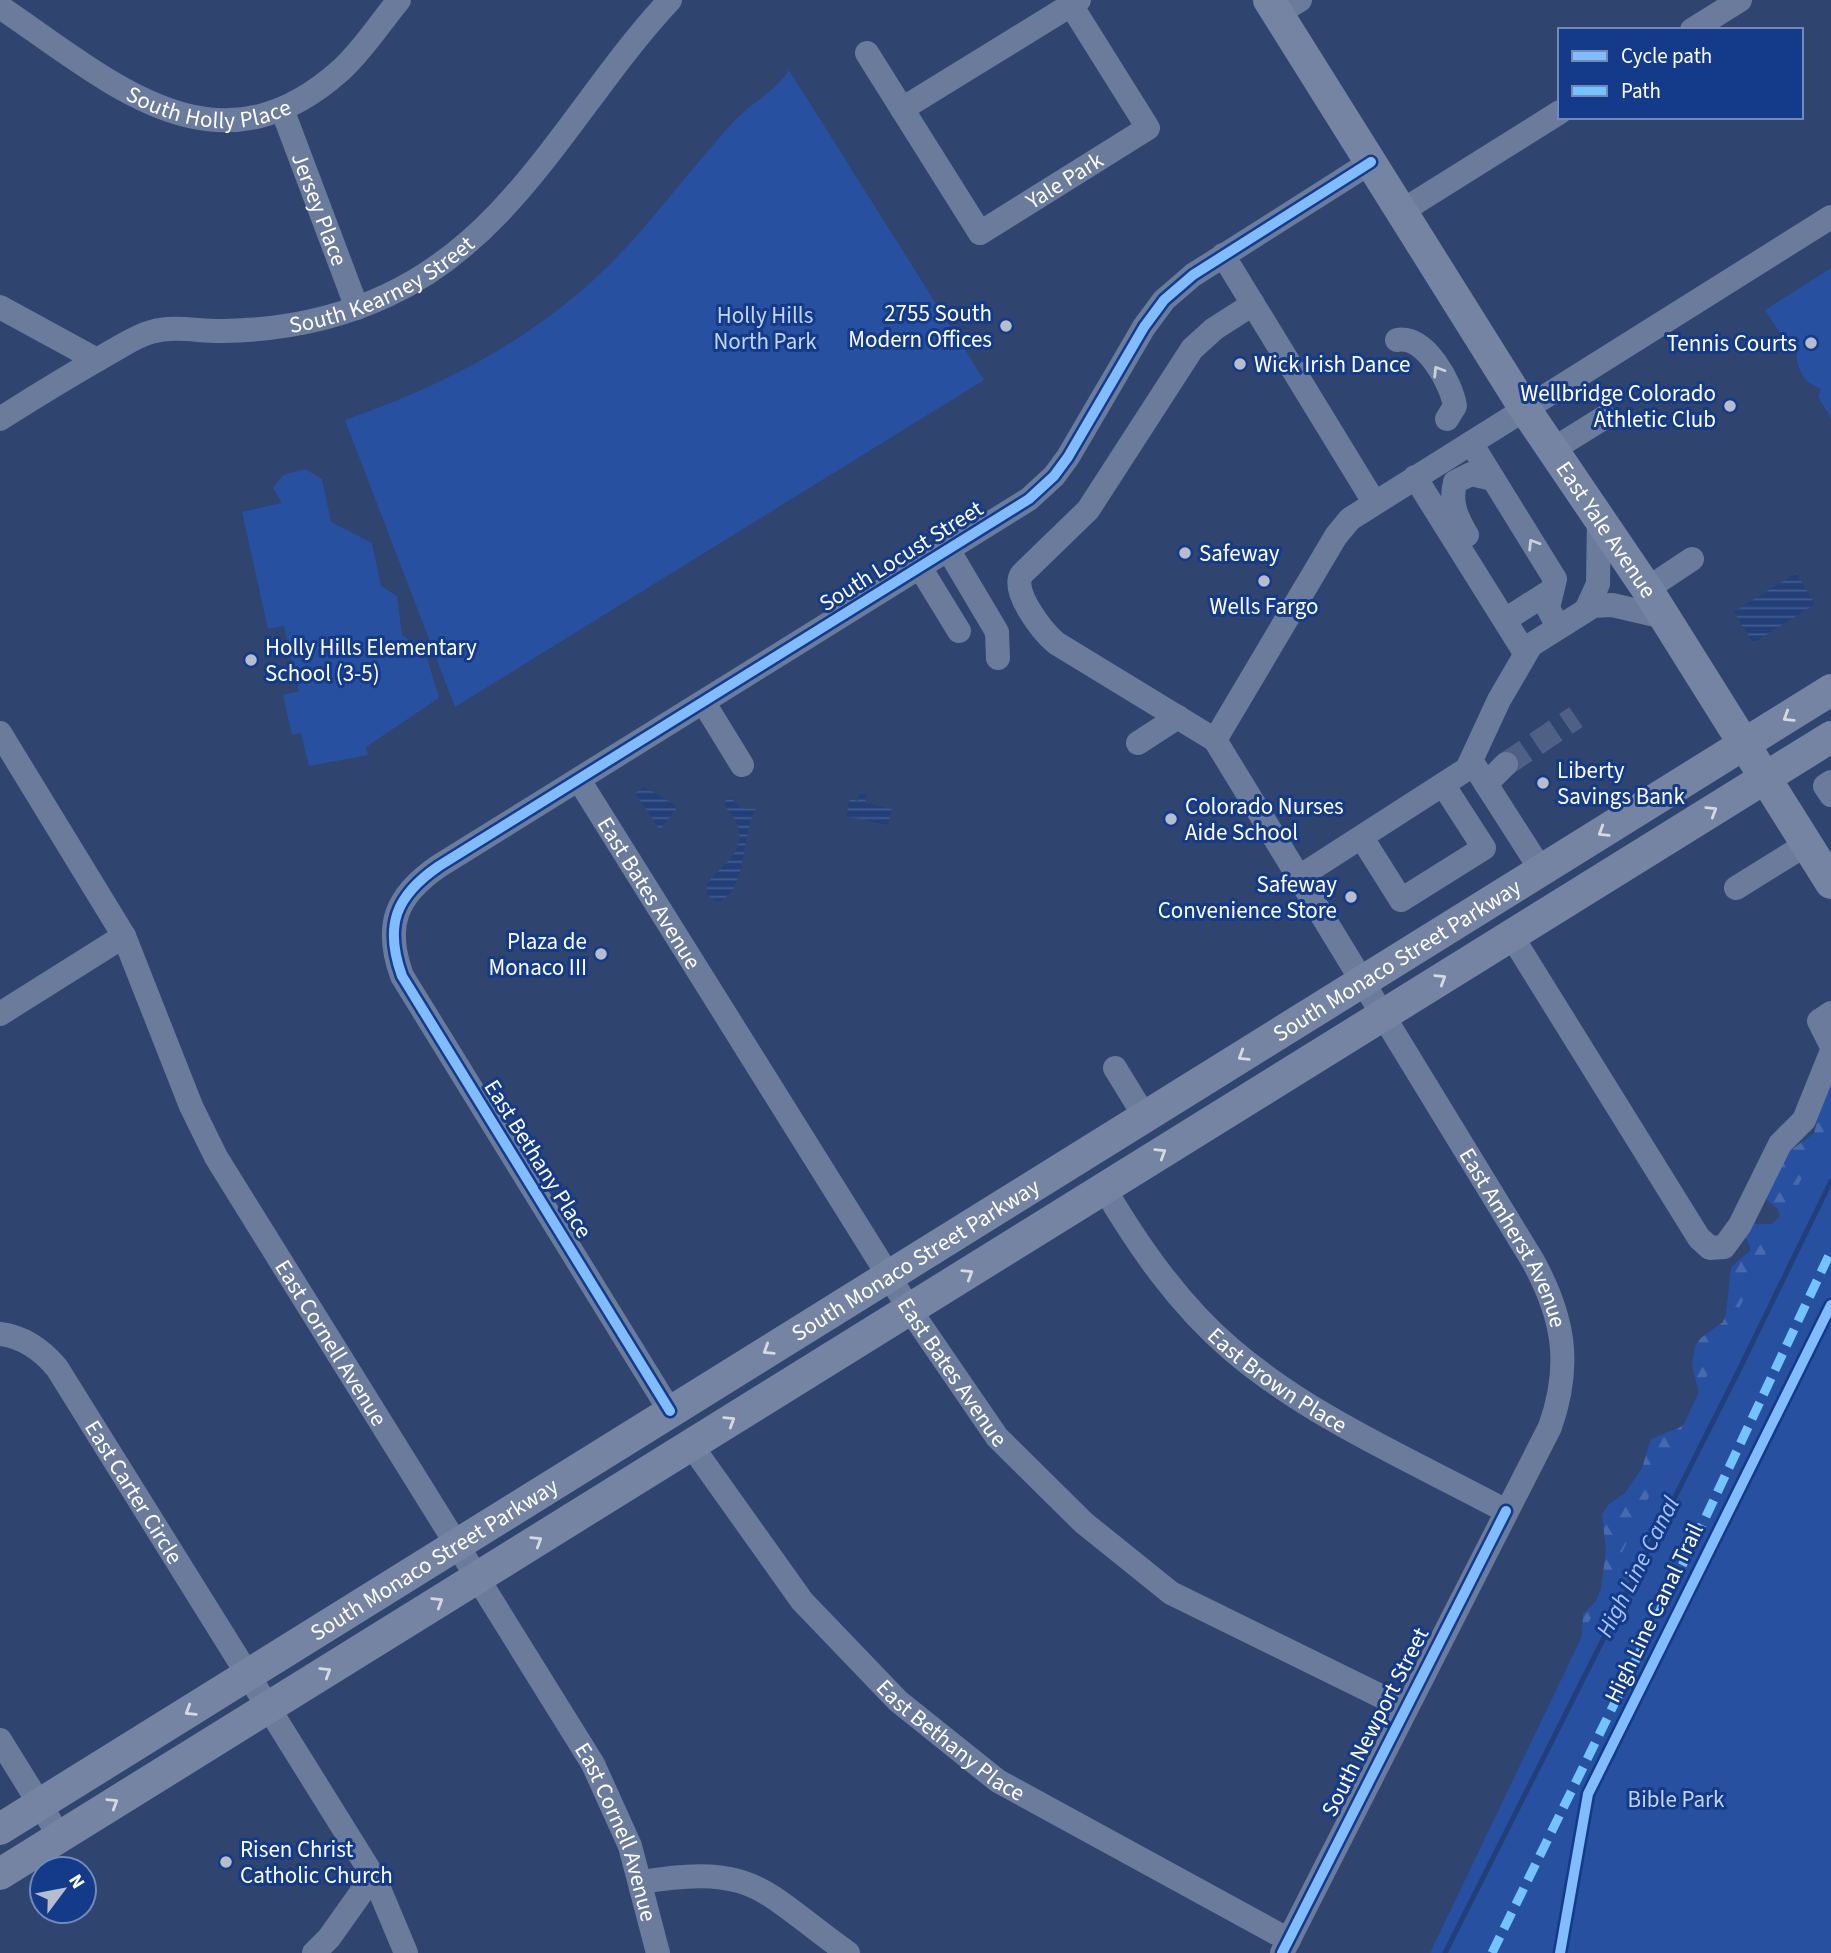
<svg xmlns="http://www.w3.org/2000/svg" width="1831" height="1953" font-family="'Source Sans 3',sans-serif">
<defs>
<pattern id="forest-firs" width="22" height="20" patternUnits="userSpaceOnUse" patternTransform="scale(1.75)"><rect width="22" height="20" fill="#2750a1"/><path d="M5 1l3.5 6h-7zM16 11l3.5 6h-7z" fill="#476aaf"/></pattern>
<pattern id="water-rules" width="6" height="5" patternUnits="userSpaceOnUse" patternTransform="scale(1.75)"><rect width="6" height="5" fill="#233f79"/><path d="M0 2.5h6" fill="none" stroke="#445c8d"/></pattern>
</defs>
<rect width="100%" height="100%" fill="#2f446f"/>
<!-- forest -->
<polygon fill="url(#forest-firs)" points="1831,1065 1831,1237 1581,1650 1583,1614 1596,1601 1601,1589 1606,1550 1602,1515 1608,1505 1625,1493 1642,1468 1651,1439 1690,1423 1700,1397 1692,1366 1695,1346 1701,1338 1723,1322 1726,1314 1731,1267 1751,1250 1745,1235 1749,1224 1772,1224 1780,1216 1778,1209 1767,1200 1765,1192 1779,1159 1814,1133"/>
<!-- park -->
<g fill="#2750a1">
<path d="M789 70 984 380 455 707 345 420C448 384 544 334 620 254 653 219 682 180 714 144 724 132 735 119 747 109 763 96 778 87 789 70Z"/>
<path d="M1831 268V418L1818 397 1821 389C1800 381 1795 365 1797 344L1785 341 1765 310Z"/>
<polygon points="305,469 322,479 331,522 372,543 381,586 397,596 402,635 425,651 439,698 366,747 368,755 309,766 301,733 292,735 283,695 299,691 284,626 268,629 242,512 282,503 273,488 283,475"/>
<polygon points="1831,1117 1831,1953 1430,1953"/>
</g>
<!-- water -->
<g fill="url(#water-rules)">
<polygon points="1796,573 1815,604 1753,643 1734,612"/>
<polygon points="644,787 675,805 676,809 660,830 635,793"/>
<polygon points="860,792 867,795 865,803 892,809 888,825 846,816 850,799 858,801"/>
<path d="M731 798 741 808 756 809C741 831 748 894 717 902L707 895V884C720 865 748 853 737 824 735 818 729 812 725 806L726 800Z"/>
</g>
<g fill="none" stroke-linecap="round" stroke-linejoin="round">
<!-- stream -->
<polyline stroke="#233f79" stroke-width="5" points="1445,1953 1741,1366 1831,1181"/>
<!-- minor-tunnel -->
<polyline stroke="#4e6085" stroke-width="24" stroke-dasharray="24 12" stroke-linecap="butt" points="1506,764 1576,717"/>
<!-- minor -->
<g stroke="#6b7b9c" stroke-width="24">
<path id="s1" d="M0 7C109 80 215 183 341 70 363 50 380 23 399 0"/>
<polyline points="1277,14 1300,0"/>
<polyline points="1692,30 1740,0"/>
<path id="s2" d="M867 53 980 233 1148 128 1071 5"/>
<path id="s3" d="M282 109 357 308"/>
<polyline points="902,109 1079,0"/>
<polyline points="1402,211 1560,112"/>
<polyline points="1223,255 1374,502"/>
<path id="s4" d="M1253 304 1214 329 1192 349 1088 510 1022 574C1010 590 1042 631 1056 643L1215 740 1533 1261C1564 1318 1572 1365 1550 1427L1282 1953"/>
<polyline points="0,307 97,360"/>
<path d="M1397 340C1425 335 1451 382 1455 406L1447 419"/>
<path id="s5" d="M0 419C36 396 72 374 109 353 122 346 136 336 151 332 176 325 200 332 224 331 281 330 337 319 388 295 517 235 577 99 670 0"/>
<polyline points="1471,443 1555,579 1548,608 1558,627"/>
<polyline points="1552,450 1605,417"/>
<polyline points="1415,477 1525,653"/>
<path d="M1467 535C1456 517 1450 503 1455 482L1471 474 1493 479"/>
<polyline points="949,551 997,632 998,658"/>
<polyline points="921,569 959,631"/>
<polyline points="1647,589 1692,559"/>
<polyline points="1587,608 1598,584 1599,518"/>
<polyline points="1505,620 1552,590"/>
<polyline points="704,703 742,765"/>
<path id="s6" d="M0 733 124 936 191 1106 216 1157 593 1764 630 1846 658 1953"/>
<polyline points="1215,740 1336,536 1350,519 1831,217"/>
<polyline points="1138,743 1178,717"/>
<polyline points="1472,762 1541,870"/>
<path id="s7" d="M579 780 910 1310 997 1437 1084 1523 1171 1593 1405 1708"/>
<polyline points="1831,782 1825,786 1831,795"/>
<polyline points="1486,784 1506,764"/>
<polyline points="1362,838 1401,900 1484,848 1444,786"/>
<polyline points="1299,877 1467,769 1499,700 1531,645 1593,606 1612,605 1664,617"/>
<polyline points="1736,888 1807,844"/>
<polyline points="1511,935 1699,1238 1710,1248 1724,1247 1740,1225 1780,1144 1804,1120 1831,1053"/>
<polyline points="1831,1013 1819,1021 1831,1045"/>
<polyline points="0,1014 124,936"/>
<polyline points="1115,1068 1145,1117"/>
<path id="s8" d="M1104 1188C1139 1247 1179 1305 1232 1350 1312 1418 1413 1461 1506 1511"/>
<path id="s9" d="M0 1334C24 1337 42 1350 57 1368L375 1879 406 1953"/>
<path d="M670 1411 402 976C384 926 395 896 439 866L1029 499 1054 476 1068 457 1144 327 1164 300 1193 275 1371 162"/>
<path id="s10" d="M691 1445 802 1601 898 1701 998 1781 1289 1940"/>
<polyline points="0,1740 60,1837"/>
<path d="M641 1882C756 1863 761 1891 848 1953"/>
<polyline points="314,1953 329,1938 373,1876"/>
</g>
<!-- major -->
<g stroke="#7584a2" stroke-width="32">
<path id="s11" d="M1269 0 1525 409 1647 589 1831 883"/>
<path id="s12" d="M0 1829 1831 690"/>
<polyline points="0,1874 1831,737"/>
</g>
<!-- quiet -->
<polyline stroke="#73c3fd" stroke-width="9" stroke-dasharray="18 9" stroke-linecap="butt" points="1492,1953 1701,1527 1831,1251"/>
<defs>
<g id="cycleway">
<path d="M670 1411 402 976C384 926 395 896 439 866L1029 499 1054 476 1068 457 1144 327 1164 300 1193 275 1371 162"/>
<polyline points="1282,1953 1506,1511"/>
<polyline points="1560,1953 1588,1794 1831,1305"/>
</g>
</defs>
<!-- cycleway casing -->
<use href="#cycleway" stroke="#143a8a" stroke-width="15"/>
<!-- cycleway -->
<use href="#cycleway" stroke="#80bcff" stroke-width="10"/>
</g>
<!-- one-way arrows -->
<defs><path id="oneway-chevron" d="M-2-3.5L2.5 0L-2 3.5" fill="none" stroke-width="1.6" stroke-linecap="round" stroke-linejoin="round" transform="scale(1.75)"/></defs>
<g stroke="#cbd1dc">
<use href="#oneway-chevron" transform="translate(1438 371) rotate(-122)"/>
<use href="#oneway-chevron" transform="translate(1533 544) rotate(-122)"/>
</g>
<g stroke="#d6dae3">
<use href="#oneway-chevron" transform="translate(1788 717) rotate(148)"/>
<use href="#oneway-chevron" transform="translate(1712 811) rotate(-32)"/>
<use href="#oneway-chevron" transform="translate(1603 832) rotate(148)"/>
<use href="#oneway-chevron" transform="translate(1441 979) rotate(-32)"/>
<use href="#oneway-chevron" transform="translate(1243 1056) rotate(148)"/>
<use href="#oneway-chevron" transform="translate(1161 1153) rotate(-32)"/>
<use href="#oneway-chevron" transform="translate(968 1274) rotate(-32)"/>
<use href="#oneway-chevron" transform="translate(768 1350) rotate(148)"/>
<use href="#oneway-chevron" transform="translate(730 1421) rotate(-32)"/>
<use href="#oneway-chevron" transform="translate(537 1541) rotate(-32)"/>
<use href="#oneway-chevron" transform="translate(438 1602) rotate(-32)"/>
<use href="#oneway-chevron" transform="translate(326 1672) rotate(-32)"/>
<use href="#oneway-chevron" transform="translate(190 1711) rotate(148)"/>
<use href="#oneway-chevron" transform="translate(113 1803) rotate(-32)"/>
</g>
<!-- markers -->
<g fill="#b6becd" stroke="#143a8a" stroke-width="2.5">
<circle cx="1006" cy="326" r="7"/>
<circle cx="1811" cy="343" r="7"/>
<circle cx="1240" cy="364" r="7"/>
<circle cx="1730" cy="406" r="7"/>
<circle cx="1185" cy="553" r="7"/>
<circle cx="1264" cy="581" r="7"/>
<circle cx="251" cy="660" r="7"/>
<circle cx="1543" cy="783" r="7"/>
<circle cx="1171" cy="819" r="7"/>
<circle cx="1351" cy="897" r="7"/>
<circle cx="601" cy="954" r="7"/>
<circle cx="226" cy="1862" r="7"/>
</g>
<g text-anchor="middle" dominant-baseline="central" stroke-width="6" stroke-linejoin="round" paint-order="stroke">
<!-- street labels -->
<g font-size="23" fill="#fff" stroke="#143a8a">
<text stroke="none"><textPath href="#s1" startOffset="238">South Holly Place</textPath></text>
<text stroke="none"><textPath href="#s2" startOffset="312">Yale Park</textPath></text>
<text stroke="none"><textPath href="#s3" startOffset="107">Jersey Place</textPath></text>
<text stroke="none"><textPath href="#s5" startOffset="415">South Kearney Street</textPath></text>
<text stroke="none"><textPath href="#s11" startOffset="628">East Yale Avenue</textPath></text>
<text transform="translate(901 556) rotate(-32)">South Locust Street</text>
<text stroke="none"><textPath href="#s7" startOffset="133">East Bates Avenue</textPath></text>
<text stroke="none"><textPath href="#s12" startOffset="1645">South Monaco Street Parkway</textPath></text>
<text transform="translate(538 1159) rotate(58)">East Bethany Place</text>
<text stroke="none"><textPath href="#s4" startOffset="1208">East Amherst Avenue</textPath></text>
<text stroke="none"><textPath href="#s12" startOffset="1078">South Monaco Street Parkway</textPath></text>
<text stroke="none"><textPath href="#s6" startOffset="696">East Cornell Avenue</textPath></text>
<text stroke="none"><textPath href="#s7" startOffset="700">East Bates Avenue</textPath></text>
<text stroke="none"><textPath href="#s8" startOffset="262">East Brown Place</textPath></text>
<text stroke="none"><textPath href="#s9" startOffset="214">East Carter Circle</textPath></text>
<text stroke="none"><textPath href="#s12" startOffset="511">South Monaco Street Parkway</textPath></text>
<text transform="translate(1654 1613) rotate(-64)">High Line Canal Trail</text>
<text transform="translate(1375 1722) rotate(-63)">South Newport Street</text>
<text stroke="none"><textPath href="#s10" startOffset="396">East Bethany Place</textPath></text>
<text stroke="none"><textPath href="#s6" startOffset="1264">East Cornell Avenue</textPath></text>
</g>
<!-- poi labels -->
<g font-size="23" fill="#fff" stroke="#143a8a" text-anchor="start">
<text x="992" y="313" text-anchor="end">2755 South<tspan x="992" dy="26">Modern Offices</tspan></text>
<text x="1797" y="343" text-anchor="end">Tennis Courts</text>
<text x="1254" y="364">Wick Irish Dance</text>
<text x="1716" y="393" text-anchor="end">Wellbridge Colorado<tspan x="1716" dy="26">Athletic Club</tspan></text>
<text x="1199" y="553">Safeway</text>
<text x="1264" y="606" text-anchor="middle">Wells Fargo</text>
<text x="265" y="647">Holly Hills Elementary<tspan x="265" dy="26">School (3-5)</tspan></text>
<text x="1557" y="770">Liberty<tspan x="1557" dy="26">Savings Bank</tspan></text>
<text x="1185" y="806">Colorado Nurses<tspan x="1185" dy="26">Aide School</tspan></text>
<text x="1337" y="884" text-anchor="end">Safeway<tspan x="1337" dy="26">Convenience Store</tspan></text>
<text x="587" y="941" text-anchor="end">Plaza de<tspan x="587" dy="26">Monaco III</tspan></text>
<text x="240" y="1849">Risen Christ<tspan x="240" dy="26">Catholic Church</tspan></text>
</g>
<!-- park labels -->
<g font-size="23" fill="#c2d5fb" stroke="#143a8a">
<text x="765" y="315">Holly Hills<tspan x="765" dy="26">North Park</tspan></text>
<text x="1676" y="1799">Bible Park</text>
</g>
<!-- water labels -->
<g font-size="24" font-style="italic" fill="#a7c3f7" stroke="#143a8a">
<text transform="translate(1638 1567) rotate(-63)">High Line Canal</text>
</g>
</g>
<!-- legend -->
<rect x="1558" y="28" width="245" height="91" fill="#143a8a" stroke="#7289b9" stroke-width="2"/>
<rect x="1572" y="51" width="35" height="10" fill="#80bcff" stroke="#7289b9" stroke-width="2"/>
<text x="1621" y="63" font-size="21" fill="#ffffff">Cycle path</text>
<rect x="1572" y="86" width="35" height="10" fill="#73c3fd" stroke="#7289b9" stroke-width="2"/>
<text x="1621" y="98" font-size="21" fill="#ffffff">Path</text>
<!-- north arrow -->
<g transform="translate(63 1890) rotate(58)"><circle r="33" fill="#143a8a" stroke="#7289b9" stroke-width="2"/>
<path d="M0-5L12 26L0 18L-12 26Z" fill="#b6becd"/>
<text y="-10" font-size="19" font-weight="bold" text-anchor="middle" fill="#ffffff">N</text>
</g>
</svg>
